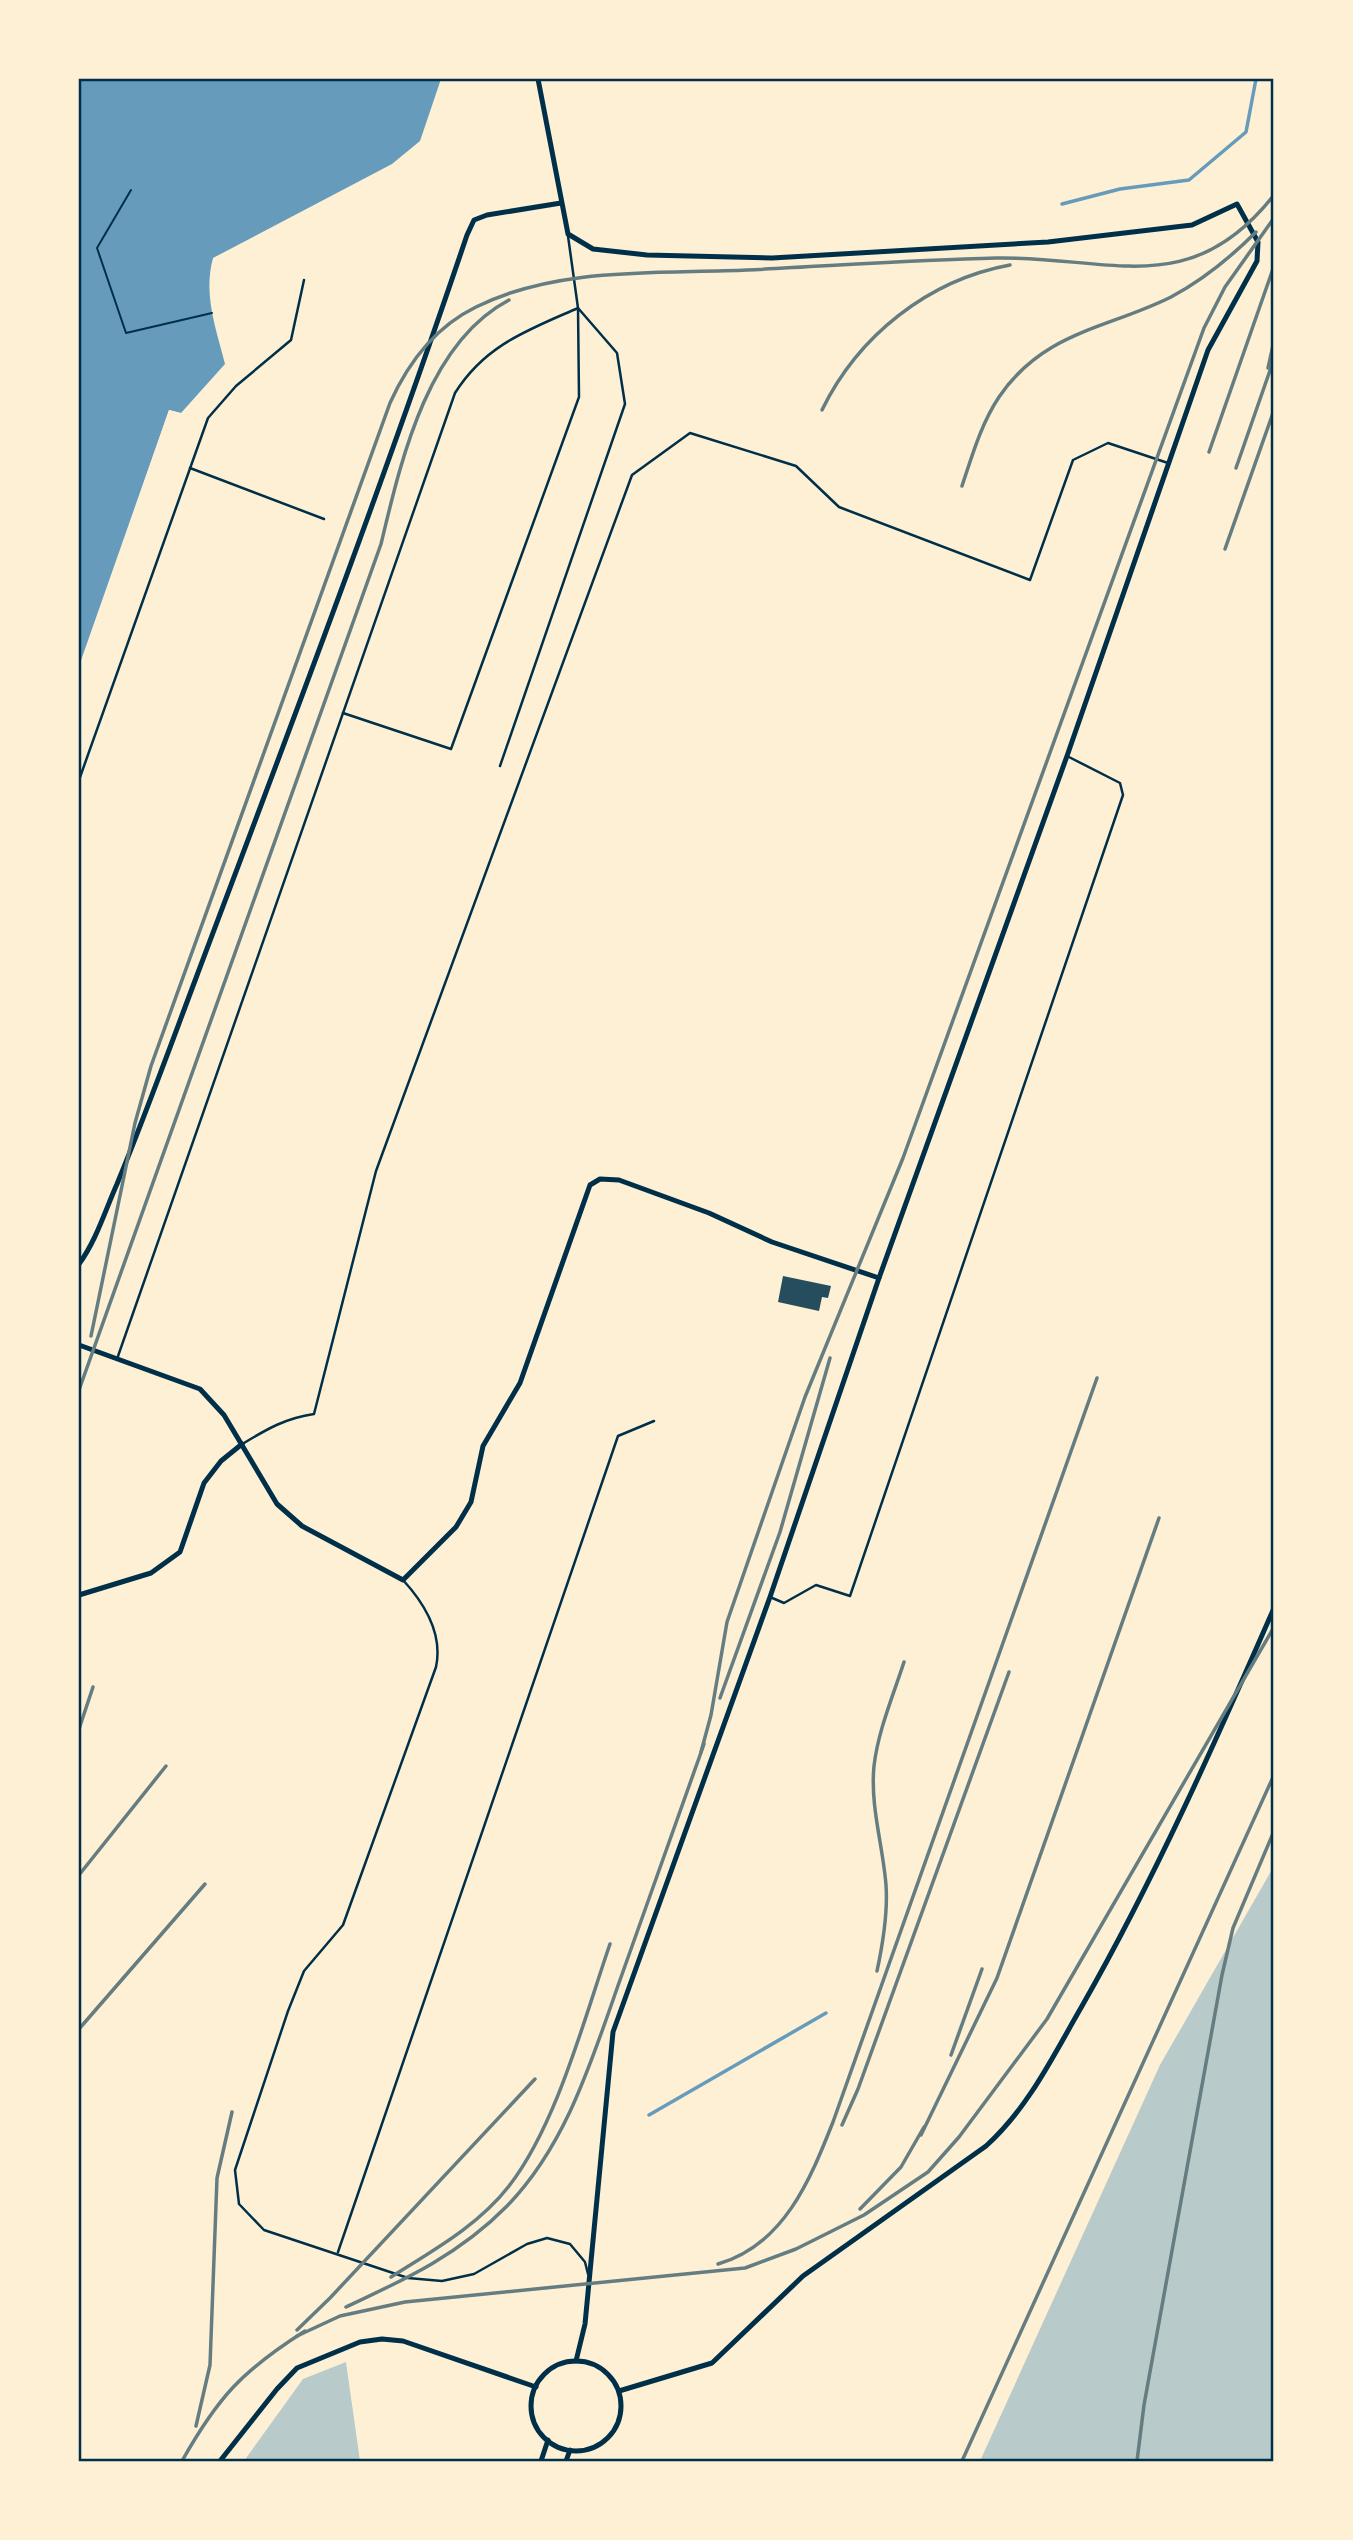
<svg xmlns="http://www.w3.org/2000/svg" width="1353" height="2540" font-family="Quicksand,sans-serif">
<rect width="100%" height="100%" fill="#fdf0d5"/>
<!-- green -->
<g fill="#b9caca">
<polygon points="1274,1866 1274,2461 980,2461 1160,2065"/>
<polygon points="346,2362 360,2461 244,2461 303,2379"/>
</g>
<!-- water -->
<path fill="#669bbc" d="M79 79H441L420 141 392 164 213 258C203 295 216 328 225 364L181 413 169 410 79 666Z"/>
<!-- pier -->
<polygon fill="#fdf0d5" points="169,410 184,414 171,414 79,669"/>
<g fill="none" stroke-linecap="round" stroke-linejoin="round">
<!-- stream -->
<g stroke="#669bbc" stroke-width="3.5">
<polyline points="1062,204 1120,189 1189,180 1246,132 1256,79"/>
<polyline points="649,2115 826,2013"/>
</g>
</g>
<!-- building -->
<polygon fill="#264d5e" points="783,1276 831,1286 828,1298 822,1297 819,1311 778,1302"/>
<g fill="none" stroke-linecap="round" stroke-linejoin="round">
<!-- path -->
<polyline stroke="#003049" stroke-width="2" points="131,190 97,248 126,333 212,313"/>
<!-- service -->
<g stroke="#003049" stroke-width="2.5">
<polyline points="190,468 324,519"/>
<polyline points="343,713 451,749 579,397 578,308 617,353 625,404 500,766"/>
<polyline points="79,780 208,418 236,386 291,340 304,280"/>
<path d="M117 1359 455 393C485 345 528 330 578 308L568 236"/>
<path d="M244 1443C267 1429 286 1418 314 1414L376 1171 632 475 690 433 796 466 839 507 1030 580 1073 460 1108 443 1168 463"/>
<path d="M403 1580C425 1604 443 1634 436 1667L343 1925 304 1971 288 2011 235 2170 239 2204 264 2230 408 2278 442 2281 474 2274 527 2244 547 2238 570 2244 585 2262 588 2274"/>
<polyline points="770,1597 784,1603 816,1585 850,1596 1123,795 1120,783 1067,756"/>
<polyline points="338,2252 618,1436 654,1421"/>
</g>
<!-- minor -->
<g stroke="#003049" stroke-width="5">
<polyline points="538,79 568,234 593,249 647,255 772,258 1048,242 1192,225 1237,204 1258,242 1257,261 1208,350 1067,756 879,1278 770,1597 613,2032 585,2324 576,2361"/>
<path d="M79 1264C96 1241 105 1211 117 1184 145 1116 170 1047 196 978 289 731 383 484 467 235L474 220 487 215 561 203"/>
<polyline points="79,1345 200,1389 224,1415 277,1504 302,1526 403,1580 456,1527 471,1502 483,1446 520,1383 590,1185 600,1179 619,1180 709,1213 772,1242 879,1278"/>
<polyline points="79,1595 151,1573 180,1552 204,1483 221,1461 242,1444"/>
<circle cx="576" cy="2406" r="45"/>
<path d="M619 2391 712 2363 803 2276 986 2146C1029 2107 1053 2056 1082 2006 1155 1878 1215 1743 1274 1608"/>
<polyline points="220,2461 277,2389 297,2368 360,2342 382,2339 403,2341 536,2387"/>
<polyline points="541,2461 548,2440"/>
<polyline points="566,2461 570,2450"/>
</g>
<!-- rail -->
<g stroke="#657d81" stroke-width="3.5">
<polyline points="1268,368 1274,341"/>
<path d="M822 410C858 336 928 280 1010 265"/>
<polyline points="1209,452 1274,266"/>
<polyline points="1236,468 1274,359"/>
<path d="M962 486C972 456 981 424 999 397 1044 331 1107 329 1171 297 1203 280 1231 257 1256 232"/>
<polyline points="1225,549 1274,410"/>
<path d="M91 1336 135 1123 151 1066 390 403C408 363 435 327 476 307 558 266 659 274 747 270 830 266 913 260 996 258 1110 256 1190 302 1274 195"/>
<path d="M79 1390 381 544C401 461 427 343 509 300"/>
<polyline points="720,1698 780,1532 830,1358"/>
<polyline points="79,1729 93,1687"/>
<polyline points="701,1752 711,1715 727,1622 805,1397 903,1158 1204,328 1225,287 1274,218"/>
<polyline points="79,1875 166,1766"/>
<path d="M877 1971C883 1943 888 1913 886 1885 883 1846 870 1806 874 1766 878 1731 893 1696 904 1662"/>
<polyline points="79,2029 205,1884"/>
<polyline points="951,2055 982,1969"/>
<polyline points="842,2125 858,2089 1009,1672"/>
<polyline points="921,2135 997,1978 1159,1518"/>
<polyline points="860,2209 901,2167 924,2127"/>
<path d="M718 2264C784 2245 810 2180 833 2122L1097 1378"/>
<path d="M391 2277C432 2251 478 2226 509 2186 557 2124 584 2019 610 1944"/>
<path d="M346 2307C406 2279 460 2254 507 2206 567 2144 592 2059 620 1980 648 1901 676 1823 704 1744"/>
<polyline points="297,2330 330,2298 535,2079"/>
<polyline points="297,2336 340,2316 405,2302 745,2268 796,2249 864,2215 928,2172 959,2137 1047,2019 1274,1627"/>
<polyline points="196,2426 210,2365 217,2178 232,2112"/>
<path d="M182 2461C218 2397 242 2371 305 2331"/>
<polyline points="962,2461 1274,1775"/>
<polyline points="1137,2461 1144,2405 1222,1975 1233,1928 1274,1831"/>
</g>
</g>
<!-- border -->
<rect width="1353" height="2540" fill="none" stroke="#fdf0d5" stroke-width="161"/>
<rect x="80" y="80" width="1192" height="2380" fill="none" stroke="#003049" stroke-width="2.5"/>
</svg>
